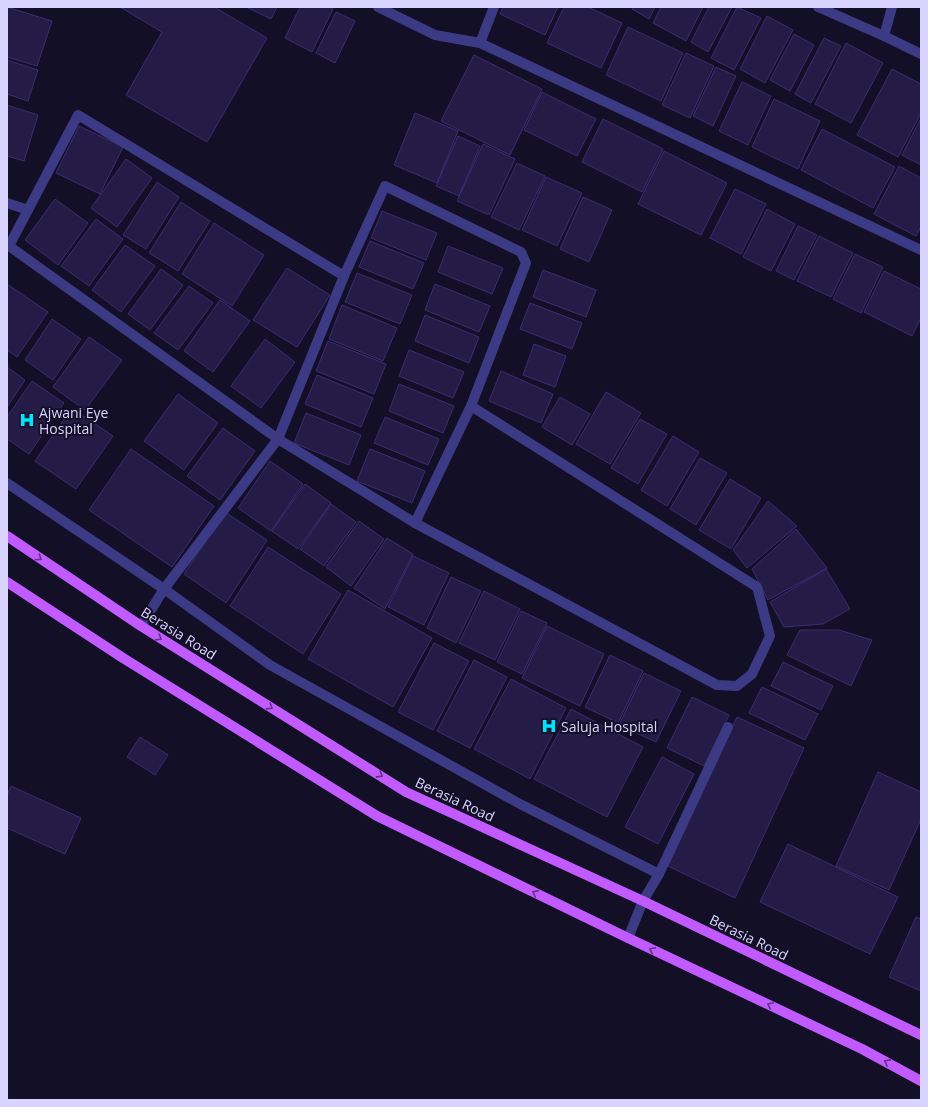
<svg xmlns="http://www.w3.org/2000/svg" width="928" height="1107" font-family="'Open Sans',sans-serif">
<rect width="100%" height="100%" fill="#130f26"/>
<!-- building -->
<g fill="#241b47" stroke="#3b2d73">
<polygon points="7,7 52,21 37,66 7,57"/>
<polygon points="120,7 214,7 267,38 207,142 126,95 162,32"/>
<polygon points="246,7 277,7 271,19"/>
<polygon points="300,7 330,7 333,9 312,52 285,38"/>
<polygon points="503,7 558,7 545,35 500,14"/>
<polygon points="564,7 588,7 622,23 601,68 547,43"/>
<polygon points="633,7 655,7 649,19 632,9"/>
<polygon points="661,7 703,7 686,41 653,23"/>
<polygon points="709,7 732,7 708,52 691,42"/>
<polygon points="737,7 761,18 734,70 711,58"/>
<polygon points="336,12 355,21 335,63 316,53"/>
<polygon points="767,16 793,30 765,83 740,69"/>
<polygon points="628,27 683,53 661,101 606,75"/>
<polygon points="794,34 814,45 790,91 770,80"/>
<polygon points="824,38 841,46 811,103 795,94"/>
<polygon points="846,43 883,63 851,123 815,104"/>
<polygon points="686,53 714,66 690,118 662,105"/>
<polygon points="474,55 542,89 510,155 441,121"/>
<polygon points="7,60 38,70 28,101 7,94"/>
<polygon points="716,67 736,76 713,126 693,116"/>
<polygon points="892,69 921,84 921,113 898,157 857,135"/>
<polygon points="742,82 771,96 748,145 719,131"/>
<polygon points="542,92 596,119 577,156 524,130"/>
<polygon points="774,99 820,121 798,169 752,147"/>
<polygon points="7,105 38,115 24,161 7,156"/>
<polygon points="415,113 458,131 437,183 394,165"/>
<polygon points="921,118 921,165 902,155"/>
<polygon points="603,119 663,149 642,192 582,162"/>
<polygon points="79,126 123,147 100,194 56,173"/>
<polygon points="822,129 895,167 873,208 801,170"/>
<polygon points="458,136 480,146 459,196 436,186"/>
<polygon points="483,144 515,159 489,215 457,201"/>
<polygon points="664,151 727,183 701,235 638,204"/>
<polygon points="126,159 152,178 117,227 91,208"/>
<polygon points="517,163 545,176 519,230 491,217"/>
<polygon points="899,166 921,178 921,227 916,236 874,214"/>
<polygon points="546,177 582,193 557,246 522,230"/>
<polygon points="157,182 179,197 146,249 123,235"/>
<polygon points="735,189 766,204 741,254 710,238"/>
<polygon points="583,197 612,210 589,262 560,249"/>
<polygon points="55,199 88,223 58,265 25,240"/>
<polygon points="181,202 210,221 178,271 149,253"/>
<polygon points="767,209 795,224 771,271 743,257"/>
<polygon points="382,211 437,233 426,260 371,238"/>
<polygon points="96,219 123,239 89,286 61,266"/>
<polygon points="214,223 264,255 232,306 182,274"/>
<polygon points="798,226 817,235 794,280 776,271"/>
<polygon points="819,236 853,253 831,297 797,281"/>
<polygon points="370,241 424,263 413,289 359,267"/>
<polygon points="125,245 155,266 121,312 92,290"/>
<polygon points="448,246 503,268 492,294 438,272"/>
<polygon points="855,254 883,267 861,313 833,299"/>
<polygon points="287,268 330,295 297,347 253,320"/>
<polygon points="161,269 183,285 150,330 128,314"/>
<polygon points="543,270 596,290 586,317 533,297"/>
<polygon points="884,271 921,289 921,318 912,336 864,312"/>
<polygon points="357,273 412,295 400,324 345,302"/>
<polygon points="7,284 48,312 17,357 7,350"/>
<polygon points="435,284 490,306 479,332 425,310"/>
<polygon points="189,286 213,303 178,350 154,333"/>
<polygon points="220,300 250,321 213,372 184,351"/>
<polygon points="530,303 582,323 572,349 520,329"/>
<polygon points="342,305 397,328 383,361 329,339"/>
<polygon points="425,315 479,337 469,363 415,341"/>
<polygon points="52,319 81,339 53,380 25,360"/>
<polygon points="89,337 122,360 85,410 53,387"/>
<polygon points="265,339 295,362 261,408 231,386"/>
<polygon points="328,341 386,364 374,394 316,371"/>
<polygon points="534,344 566,356 555,387 523,375"/>
<polygon points="409,350 464,372 453,398 399,376"/>
<polygon points="7,367 25,380 7,407"/>
<polygon points="501,371 553,394 541,423 489,401"/>
<polygon points="317,375 373,398 361,427 305,404"/>
<polygon points="32,381 64,403 29,454 7,439 7,417"/>
<polygon points="399,384 454,406 443,433 389,411"/>
<polygon points="606,392 641,413 610,464 576,444"/>
<polygon points="178,394 218,423 184,470 144,441"/>
<polygon points="560,397 590,414 572,445 542,427"/>
<polygon points="72,408 113,436 76,489 35,461"/>
<polygon points="306,413 361,435 349,465 294,443"/>
<polygon points="385,417 439,439 428,465 374,443"/>
<polygon points="640,419 667,434 638,484 611,468"/>
<polygon points="223,428 255,451 220,500 187,476"/>
<polygon points="673,436 699,452 667,506 641,490"/>
<polygon points="131,449 214,506 172,567 89,510"/>
<polygon points="370,449 425,471 412,503 357,481"/>
<polygon points="700,458 727,473 696,525 670,509"/>
<polygon points="270,461 303,484 271,531 238,508"/>
<polygon points="730,479 761,498 731,549 699,530"/>
<polygon points="305,484 331,503 298,549 272,531"/>
<polygon points="768,501 797,526 747,568 733,550"/>
<polygon points="331,504 356,522 324,566 300,549"/>
<polygon points="225,512 267,540 226,603 184,574"/>
<polygon points="359,521 384,539 351,586 326,567"/>
<polygon points="796,529 827,568 768,600 752,569"/>
<polygon points="387,538 413,554 385,609 354,588"/>
<polygon points="268,547 341,594 303,654 230,606"/>
<polygon points="413,556 449,573 424,625 388,607"/>
<polygon points="826,569 850,609 823,624 784,627 770,602"/>
<polygon points="451,577 481,591 456,643 427,628"/>
<polygon points="348,590 432,638 393,707 308,659"/>
<polygon points="484,591 520,609 495,660 459,643"/>
<polygon points="521,611 547,623 522,674 497,662"/>
<polygon points="547,626 604,654 580,706 522,678"/>
<polygon points="800,630 839,630 872,640 851,686 787,655"/>
<polygon points="434,643 469,661 433,730 398,712"/>
<polygon points="610,655 643,671 618,723 585,707"/>
<polygon points="474,660 507,677 470,748 437,731"/>
<polygon points="783,662 833,686 821,710 771,686"/>
<polygon points="644,673 681,691 656,742 619,725"/>
<polygon points="511,679 566,708 530,779 474,749"/>
<polygon points="762,687 818,714 805,740 749,713"/>
<polygon points="692,697 729,715 704,766 667,748"/>
<polygon points="571,709 643,747 607,817 534,779"/>
<polygon points="737,717 804,748 735,898 668,866"/>
<polygon points="140,737 168,755 155,775 127,757"/>
<polygon points="662,757 694,774 658,844 625,827"/>
<polygon points="878,772 921,792 921,819 889,890 836,866"/>
<polygon points="11,786 81,818 65,854 7,828 7,795"/>
<polygon points="788,844 898,897 870,954 760,902"/>
<polygon points="916,917 921,919 921,991 889,977"/>
</g>
<g fill="none" stroke-linecap="round" stroke-linejoin="round">
<!-- minor -->
<g stroke="#3d3a85" stroke-width="10">
<polyline points="378,7 435,35 480,43 921,250"/>
<polyline points="818,7 884,36 921,54"/>
<polyline points="884,36 892,7"/>
<polyline points="480,43 494,7"/>
<polyline points="7,203 28,210"/>
<polyline points="344,276 78,115 9,246 278,439 415,523 717,685 737,686 752,674 770,636 757,587 471,406"/>
<polyline points="7,483 164,589 270,665 520,804 659,874"/>
<polyline points="141,626 164,589 278,439 344,276 385,186 521,252 526,263 471,406 415,523"/>
<polyline points="628,938 643,901 659,874 728,727"/>
</g>
<!-- major -->
<g stroke="#c25bff" stroke-width="10">
<polyline points="7,536 141,626 406,792 643,901 921,1035"/>
<polyline points="7,582 123,658 377,816 628,938 862,1049 921,1081"/>
</g>
</g>
<!-- one-way arrows -->
<defs><path id="oneway-chevron" d="M-2-3.5L2.5 0L-2 3.5" fill="none" stroke-width="1.6" stroke-linecap="round" stroke-linejoin="round"/></defs>
<g stroke="#623188">
<use href="#oneway-chevron" transform="translate(39 558) rotate(34)"/>
<use href="#oneway-chevron" transform="translate(159 638) rotate(32)"/>
<use href="#oneway-chevron" transform="translate(270 707) rotate(32)"/>
<use href="#oneway-chevron" transform="translate(380 775) rotate(32)"/>
<use href="#oneway-chevron" transform="translate(535 893) rotate(-154)"/>
<use href="#oneway-chevron" transform="translate(652 950) rotate(-155)"/>
<use href="#oneway-chevron" transform="translate(770 1005) rotate(-155)"/>
<use href="#oneway-chevron" transform="translate(887 1062) rotate(-152)"/>
</g>
<!-- icons -->
<defs>
<symbol id="hospital-bare" viewBox="-9 -9 18 18"><path d="M-5-5h3v3.5h4V-5h3V5h-3V1.5h-4V5h-3Z" fill="#00e5ff" stroke="#130f26" stroke-width="2.5" paint-order="stroke"/></symbol>
</defs>
<g fill-rule="evenodd">
<use href="#hospital-bare" x="16" y="409" width="22" height="22"/>
<use href="#hospital-bare" x="538" y="715" width="22" height="22"/>
</g>
<g text-anchor="middle" dominant-baseline="central" stroke-width="4" stroke-linejoin="round" paint-order="stroke">
<!-- poi labels -->
<g font-size="14" fill="#d9d4ff" stroke="#130f26" text-anchor="start">
<text x="39" y="412">Ajwani Eye<tspan x="39" dy="16">Hospital</tspan></text>
<text x="561" y="726">Saluja Hospital</text>
</g>
<!-- street labels -->
<g font-size="14" fill="#d9d4ff" stroke="#130f26">
<text transform="translate(179 633) rotate(32)">Berasia Road</text>
<text transform="translate(455 799) rotate(25)">Berasia Road</text>
<text transform="translate(749 937) rotate(26)">Berasia Road</text>
</g>
</g>
<!-- border -->
<rect width="928" height="1107" fill="none" stroke="#d9d4ff" stroke-width="16"/>
</svg>
